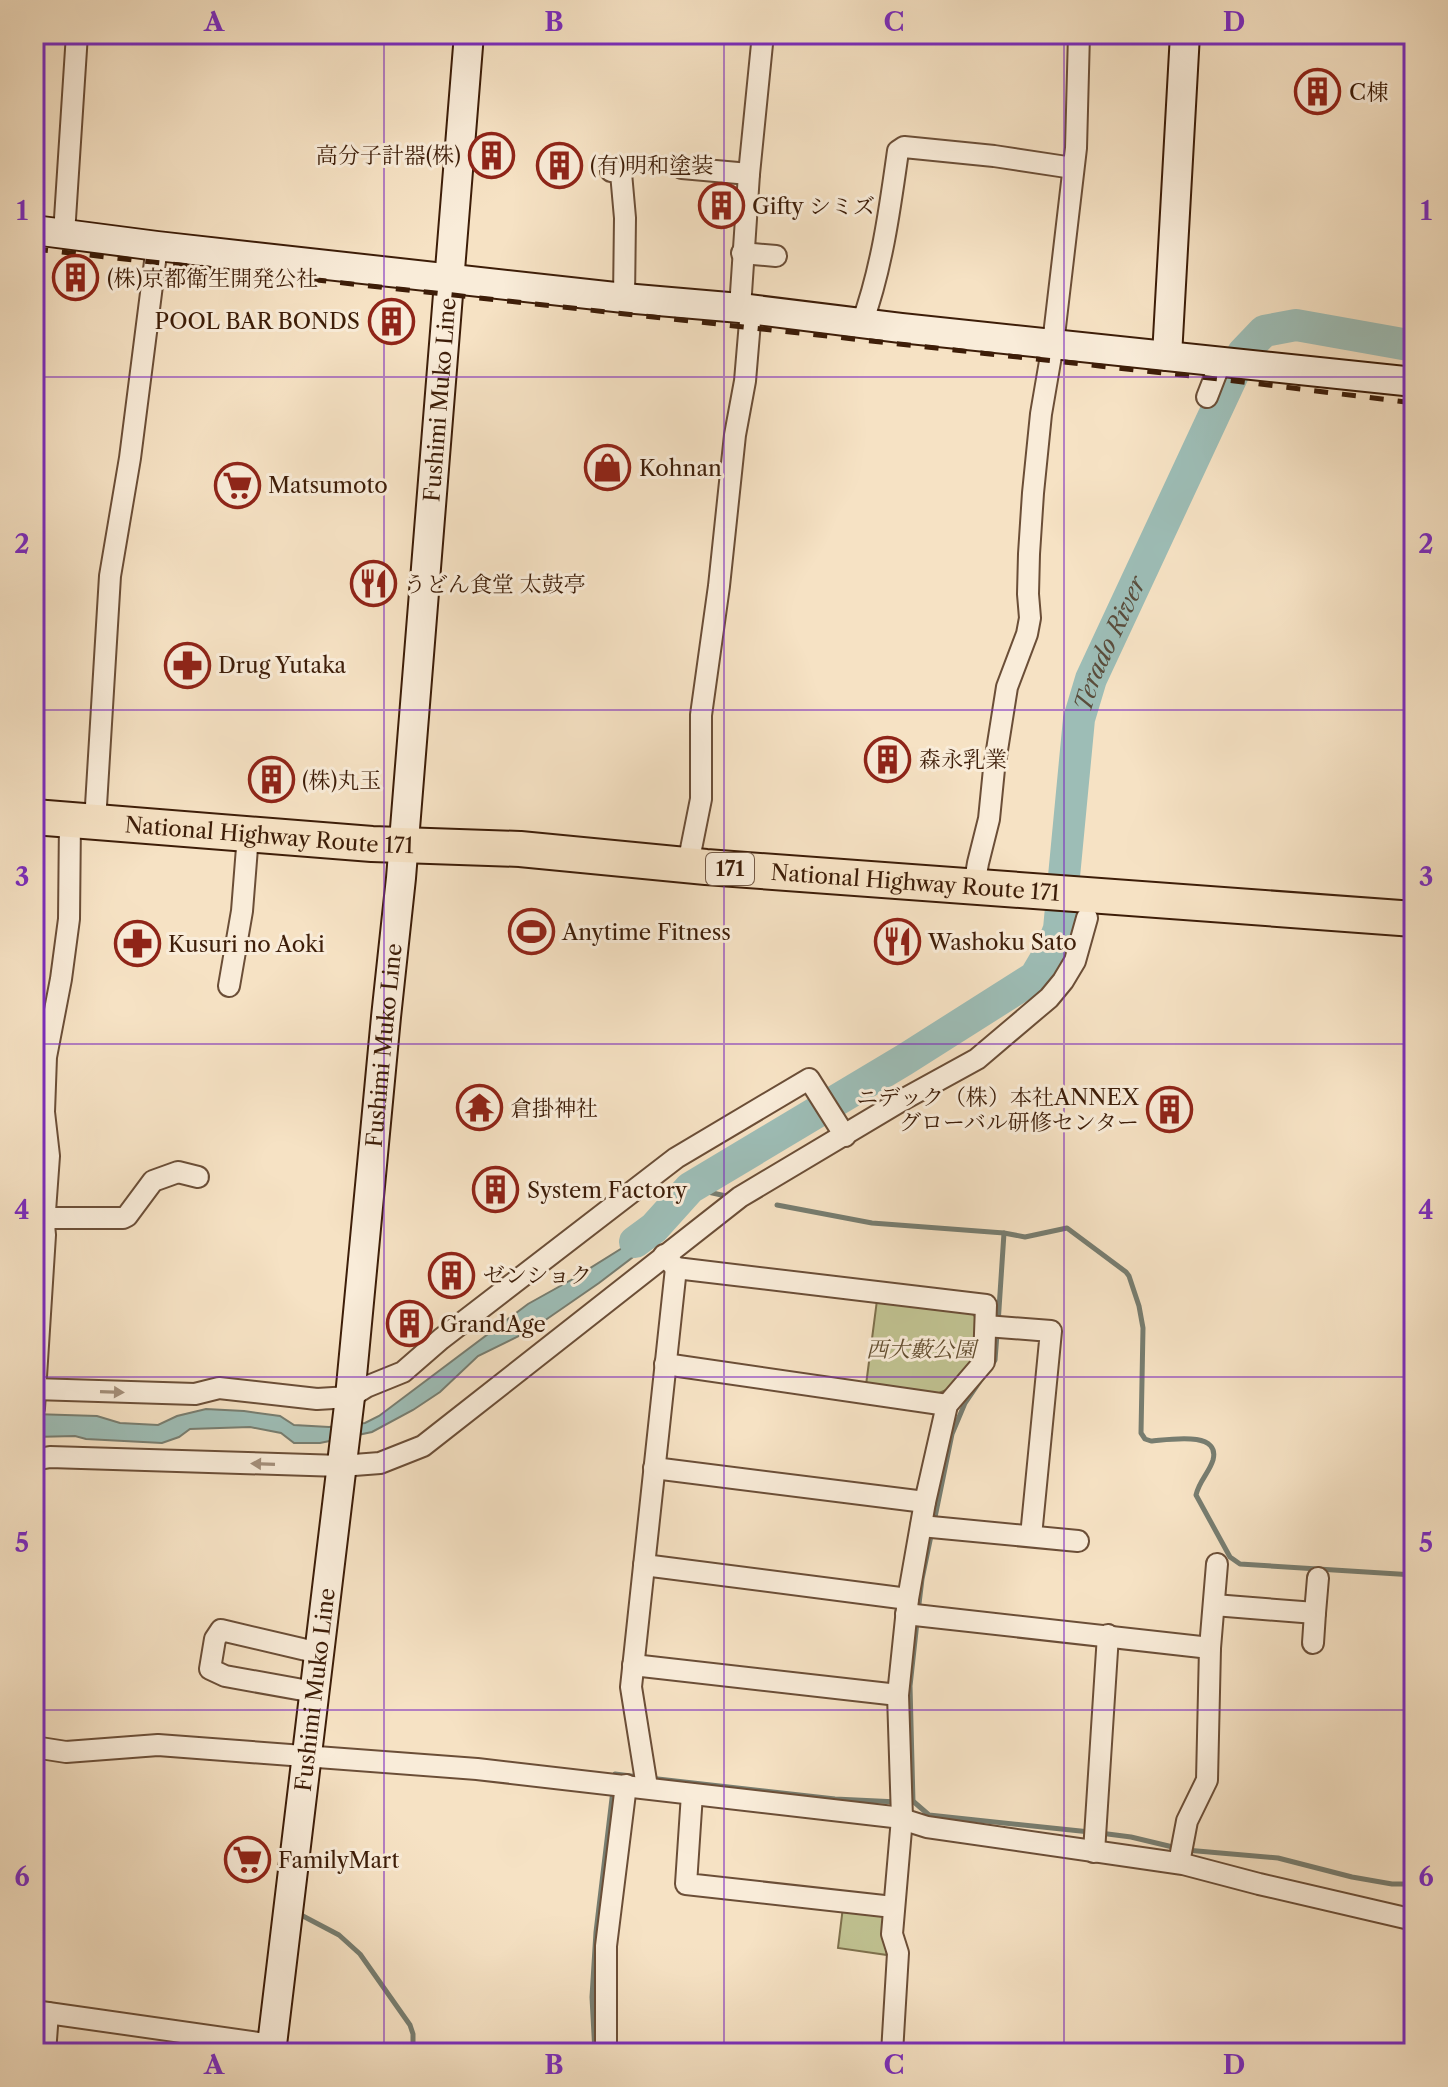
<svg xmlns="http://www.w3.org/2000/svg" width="1448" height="2087" font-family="'Libre Caslon Text','Noto Serif JP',serif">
<rect width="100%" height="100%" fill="#f6e2c4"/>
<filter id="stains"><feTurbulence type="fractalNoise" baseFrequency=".0025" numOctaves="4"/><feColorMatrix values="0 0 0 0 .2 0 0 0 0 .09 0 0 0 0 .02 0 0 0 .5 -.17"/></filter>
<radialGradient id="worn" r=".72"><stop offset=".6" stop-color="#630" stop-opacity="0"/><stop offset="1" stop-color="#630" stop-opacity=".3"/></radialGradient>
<!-- green -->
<g fill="#c0c291" stroke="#7e704c" stroke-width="2">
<polygon points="877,1300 971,1312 980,1322 976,1353 953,1387 937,1394 866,1385"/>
<polygon points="843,1907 880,1912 888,1920 885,1944 887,1955 838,1948"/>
</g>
<!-- water -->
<polygon fill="#9dbdb6" stroke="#777d70" stroke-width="2" points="664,1206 669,1216 658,1238 599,1283 531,1330 478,1356 440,1392 413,1410 372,1432 320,1443 294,1443 281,1433 250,1427 190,1429 179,1437 162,1443 86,1439 75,1436 34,1437 34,1414 97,1416 120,1423 158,1425 177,1416 206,1409 244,1411 280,1416 294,1425 329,1427 365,1423 379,1416 528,1304 571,1280 627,1245 652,1225"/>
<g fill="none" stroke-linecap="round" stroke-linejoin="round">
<!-- stream -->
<g stroke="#777d70" stroke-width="5">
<polyline points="690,1188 726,1196"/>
<path d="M777 1205 872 1223 1004 1233 1025 1237 1067 1228 1126 1272 1129 1276 1139 1306 1143 1328 1141 1433 1145 1439 1151 1441C1167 1440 1221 1430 1213 1460 1209 1473 1199 1481 1196 1495L1230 1557 1240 1564 1414 1575"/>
<polyline points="998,1324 1004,1233"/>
<polyline points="991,1366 995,1360 997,1334"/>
<polyline points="934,1522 952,1434 965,1403 980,1381"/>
<polyline points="918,1612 922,1579 932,1531"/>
<polyline points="649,1778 835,1799 898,1802"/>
<polyline points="614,1780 615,1774 639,1777"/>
<polyline points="908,1802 913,1802 910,1686 917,1622"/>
<polyline points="914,1802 929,1815 1090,1832"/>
<polyline points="1100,1833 1131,1837 1177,1848"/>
<polyline points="1186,1850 1278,1858 1352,1877 1392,1884 1414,1884"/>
<polyline points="300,1919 301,1915 339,1935 360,1954 410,2025 413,2034 413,2053"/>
<polyline points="595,2053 592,1997 596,1932 613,1790"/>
</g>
<!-- river -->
<path stroke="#9dbdb6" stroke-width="32" id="s1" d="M635 1242 654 1228 690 1188 904 1060 1035 977 1051 950 1059 929 1079 719 1091 679 1243 353 1264 331 1296 325 1414 346"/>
<defs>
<g id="street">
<polyline points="682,168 749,174"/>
<polyline points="611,171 621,173 625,218 624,298"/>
<polyline points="64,234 77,34"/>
<polyline points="742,253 776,256"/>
<polyline points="740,308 749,174 763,34"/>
<path d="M862 323C882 268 890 208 898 151L904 147 994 156 1073 168"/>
<polyline points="1207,397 1221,361"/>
<polyline points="95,822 110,576 130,458 157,246"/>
<polyline points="688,864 701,799 701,715 719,586 735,435 745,381 751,310"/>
<polyline points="974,887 978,863 989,819 994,769 1007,687 1027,634 1030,618 1028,594 1029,554 1033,493 1041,414 1053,344 1076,148 1079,34"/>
<polyline points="229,986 242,911 248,835"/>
<polyline points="35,1229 44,1225 50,1218 123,1218 127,1216 153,1181 178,1172 198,1177"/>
<polyline points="664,1255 676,1268 986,1305 984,1362 947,1405 925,1502 908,1599 898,1695 902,1818 892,1934 898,1953 892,2053"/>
<polyline points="986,1326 1051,1331 1031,1536"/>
<polyline points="665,1364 947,1405"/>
<polyline points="34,1389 195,1394 219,1388 317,1399 350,1397 366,1387 403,1372 441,1339 676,1158 809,1079 845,1136"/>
<polyline points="34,1408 45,1235 44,1225 49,1156 44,1112 46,1057 61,979 69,919 70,820"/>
<polyline points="34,1460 50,1457 341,1466 380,1463 423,1446 740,1197 906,1098 977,1059 1049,998 1063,981 1075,961 1087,918"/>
<polyline points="654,1468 925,1502"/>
<polyline points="921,1526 1078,1541"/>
<polyline points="644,1565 908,1599"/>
<polyline points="1214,1605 1315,1613 1318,1578"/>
<polyline points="906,1614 1210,1648"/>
<polyline points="1313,1643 1315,1613"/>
<polyline points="633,1665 898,1695"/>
<polyline points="314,1692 225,1676 210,1669 215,1639 221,1630 319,1653"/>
<polyline points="34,1747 66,1752 158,1745 477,1769 902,1818 908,1821 927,1827 1183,1864 1259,1884 1414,1920"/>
<polyline points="647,1787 631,1687 676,1268"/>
<polyline points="692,1794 686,1884 893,1907"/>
<polyline points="1094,1852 1108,1635"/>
<polyline points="1179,1863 1187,1821 1207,1780 1210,1648 1217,1564"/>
<polyline points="34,2011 272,2045"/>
<polyline points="45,2053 48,2013"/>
<polyline points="606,2053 606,1946 626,1785"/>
</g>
<g id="secondary">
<polyline points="34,230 157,246 624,298 740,308 901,328 1414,382"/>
<polyline points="1167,356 1185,34"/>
<path id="s2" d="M271 2053 350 1397 386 1017 401 878 469 34"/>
</g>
<g id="highway">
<path id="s3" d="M34 817 372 844 520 849 706 867 1414 919"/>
</g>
</defs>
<!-- street casing -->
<use href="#street" stroke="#6b4e37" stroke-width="24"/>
<!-- secondary casing -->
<use href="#secondary" stroke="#3d1d08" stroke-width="32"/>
<!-- highway casing -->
<use href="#highway" stroke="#3d1d08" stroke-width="38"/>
<!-- street -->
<use href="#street" stroke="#f9ecd9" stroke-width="20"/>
<!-- secondary -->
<use href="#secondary" stroke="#f9ecd9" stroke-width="28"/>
<!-- highway -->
<use href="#highway" stroke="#f6e2c4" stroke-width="34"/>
<!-- rail -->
<polyline stroke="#3d1d08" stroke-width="5" stroke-dasharray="14 14" stroke-linecap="butt" points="34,249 1227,380 1414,403"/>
</g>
<!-- one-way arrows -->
<defs><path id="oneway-solid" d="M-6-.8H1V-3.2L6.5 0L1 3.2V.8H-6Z" transform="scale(2)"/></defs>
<g fill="#a48f7b">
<use href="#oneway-solid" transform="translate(112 1392) rotate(2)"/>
<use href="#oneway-solid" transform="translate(263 1464) rotate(-178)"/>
</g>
<!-- grid -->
<path fill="none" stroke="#7b2cbf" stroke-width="2" stroke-opacity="0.55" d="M384 34V2053M724 34V2053M1064 34V2053M34 377H1414M34 710H1414M34 1044H1414M34 1377H1414M34 1710H1414"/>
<!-- icons -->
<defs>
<symbol id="building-ring" viewBox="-11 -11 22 22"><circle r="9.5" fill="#f9ecd9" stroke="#8f2418" stroke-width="1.5"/><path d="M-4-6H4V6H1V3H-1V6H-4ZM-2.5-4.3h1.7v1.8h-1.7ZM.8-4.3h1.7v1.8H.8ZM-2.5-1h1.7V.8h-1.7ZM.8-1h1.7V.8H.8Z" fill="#8f2418"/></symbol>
<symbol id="shop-ring" viewBox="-11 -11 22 22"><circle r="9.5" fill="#f9ecd9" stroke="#8f2418" stroke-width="1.5"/><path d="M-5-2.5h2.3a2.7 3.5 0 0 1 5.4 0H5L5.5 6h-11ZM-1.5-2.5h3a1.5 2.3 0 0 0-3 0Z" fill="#8f2418"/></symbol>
<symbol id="supermarket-ring" viewBox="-11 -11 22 22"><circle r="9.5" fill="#f9ecd9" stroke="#8f2418" stroke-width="1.5"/><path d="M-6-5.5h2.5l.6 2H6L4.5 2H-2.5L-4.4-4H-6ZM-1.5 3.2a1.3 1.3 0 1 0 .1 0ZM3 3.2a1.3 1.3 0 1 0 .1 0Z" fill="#8f2418"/></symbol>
<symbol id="restaurant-ring" viewBox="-11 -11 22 22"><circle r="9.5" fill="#f9ecd9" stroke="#8f2418" stroke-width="1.5"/><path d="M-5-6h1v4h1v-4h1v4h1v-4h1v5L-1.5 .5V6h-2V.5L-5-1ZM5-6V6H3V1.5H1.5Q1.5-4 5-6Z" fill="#8f2418"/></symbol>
<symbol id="pharmacy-ring" viewBox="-11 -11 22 22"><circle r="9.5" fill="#f9ecd9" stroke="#8f2418" stroke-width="1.5"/><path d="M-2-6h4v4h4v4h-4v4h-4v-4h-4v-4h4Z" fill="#8f2418"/></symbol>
<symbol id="stadium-ring" viewBox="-11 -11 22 22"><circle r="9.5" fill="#f9ecd9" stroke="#8f2418" stroke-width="1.5"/><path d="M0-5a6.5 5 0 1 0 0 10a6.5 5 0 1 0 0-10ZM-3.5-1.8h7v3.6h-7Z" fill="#8f2418"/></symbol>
<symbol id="temple-ring" viewBox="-11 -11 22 22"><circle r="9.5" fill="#f9ecd9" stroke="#8f2418" stroke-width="1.5"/><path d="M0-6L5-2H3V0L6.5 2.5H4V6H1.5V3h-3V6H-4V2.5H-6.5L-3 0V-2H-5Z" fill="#8f2418"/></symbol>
</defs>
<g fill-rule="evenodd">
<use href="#building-ring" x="1292" y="66" width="51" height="51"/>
<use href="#building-ring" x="466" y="130" width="51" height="51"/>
<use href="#building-ring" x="534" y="140" width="51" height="51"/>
<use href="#building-ring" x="696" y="180" width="51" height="51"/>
<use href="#building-ring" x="50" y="252" width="51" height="51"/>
<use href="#building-ring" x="366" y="296" width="51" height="51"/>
<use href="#shop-ring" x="582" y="442" width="51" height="51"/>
<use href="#supermarket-ring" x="212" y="460" width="51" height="51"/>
<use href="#restaurant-ring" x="348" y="558" width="51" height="51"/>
<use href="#pharmacy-ring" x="162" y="640" width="51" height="51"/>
<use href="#building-ring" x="862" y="734" width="51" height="51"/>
<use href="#building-ring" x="246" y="754" width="51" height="51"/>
<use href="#stadium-ring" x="506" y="906" width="51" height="51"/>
<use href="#restaurant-ring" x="872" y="916" width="51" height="51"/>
<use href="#pharmacy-ring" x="112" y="918" width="51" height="51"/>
<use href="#temple-ring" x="454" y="1082" width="51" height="51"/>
<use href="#building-ring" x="1144" y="1084" width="51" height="51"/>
<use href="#building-ring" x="470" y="1164" width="51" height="51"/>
<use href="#building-ring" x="426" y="1250" width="51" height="51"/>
<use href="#building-ring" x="384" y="1298" width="51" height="51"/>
<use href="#supermarket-ring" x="222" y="1834" width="51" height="51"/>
</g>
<g text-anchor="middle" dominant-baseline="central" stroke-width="6" stroke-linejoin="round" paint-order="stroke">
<!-- shield labels -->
<rect fill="#f9ecd9" stroke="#755b47" stroke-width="2" x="706" y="853" width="48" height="32" rx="6"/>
<g font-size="20" font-weight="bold" fill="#3d1d08">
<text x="730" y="869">171</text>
</g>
<!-- poi labels -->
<g font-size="22" fill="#3d1d08" stroke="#f9ecd9" text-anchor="start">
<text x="1349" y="92">C棟</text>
<text x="461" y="155" text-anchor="end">高分子計器(株)</text>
<text x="590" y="165">(有)明和塗装</text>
<text x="752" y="206">Gifty シミズ</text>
<text x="107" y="278">(株)京都衛生開発公社</text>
<text x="360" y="321" text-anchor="end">POOL BAR BONDS</text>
<text x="639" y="468">Kohnan</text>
<text x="268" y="485">Matsumoto</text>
<text x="404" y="584">うどん食堂 太鼓亭</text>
<text x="218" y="665">Drug Yutaka</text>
<text x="919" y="759">森永乳業</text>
<text x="302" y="780">(株)丸玉</text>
<text x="562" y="932">Anytime Fitness</text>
<text x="928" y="942">Washoku Sato</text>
<text x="168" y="944">Kusuri no Aoki</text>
<text x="1139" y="1097" text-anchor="end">ニデック（株）本社ANNEX<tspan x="1139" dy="25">グローバル研修センター</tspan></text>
<text x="510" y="1108">倉掛神社</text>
<text x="527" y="1190">System Factory</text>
<text x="483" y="1275">ゼンショク</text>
<text x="440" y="1324">GrandAge</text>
<text x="278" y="1860">FamilyMart</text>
</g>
<!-- street labels -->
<g font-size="22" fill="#3d1d08" stroke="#f9ecd9">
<text stroke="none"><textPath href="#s2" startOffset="1662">Fushimi Muko Line</textPath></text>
<text stroke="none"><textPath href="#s3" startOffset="236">National Highway Route 171</textPath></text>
<text stroke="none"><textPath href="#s3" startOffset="884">National Highway Route 171</textPath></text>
<text stroke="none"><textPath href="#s2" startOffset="1014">Fushimi Muko Line</textPath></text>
<text stroke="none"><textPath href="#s2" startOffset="366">Fushimi Muko Line</textPath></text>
</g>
<!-- park labels -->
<g font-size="22" font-style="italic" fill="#644f31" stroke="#f9ecd9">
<text x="921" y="1349">西大藪公園</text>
</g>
<!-- water labels -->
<g font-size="24" font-style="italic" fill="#5a4d3c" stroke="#f9ecd9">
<text stroke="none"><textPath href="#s1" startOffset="828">Terado River</textPath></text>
</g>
</g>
<!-- margin -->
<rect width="1448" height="2087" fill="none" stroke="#f6e2c4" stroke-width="88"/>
<rect x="44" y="44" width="1360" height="1999" fill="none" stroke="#7b2cbf" stroke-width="3"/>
<g font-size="26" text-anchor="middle" font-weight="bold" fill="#7b2cbf">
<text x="214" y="31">A</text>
<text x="554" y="31">B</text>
<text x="894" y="31">C</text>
<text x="1234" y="31">D</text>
<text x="22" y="220">1</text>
<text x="1426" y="220">1</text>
<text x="22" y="553">2</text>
<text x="1426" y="553">2</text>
<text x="22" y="886">3</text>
<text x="1426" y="886">3</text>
<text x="22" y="1219">4</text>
<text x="1426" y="1219">4</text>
<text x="22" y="1552">5</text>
<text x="1426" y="1552">5</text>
<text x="22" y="1886">6</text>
<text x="1426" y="1886">6</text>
<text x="214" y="2074">A</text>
<text x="554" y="2074">B</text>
<text x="894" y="2074">C</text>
<text x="1234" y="2074">D</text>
</g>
<rect width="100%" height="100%" filter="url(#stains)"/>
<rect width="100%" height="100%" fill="url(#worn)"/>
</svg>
